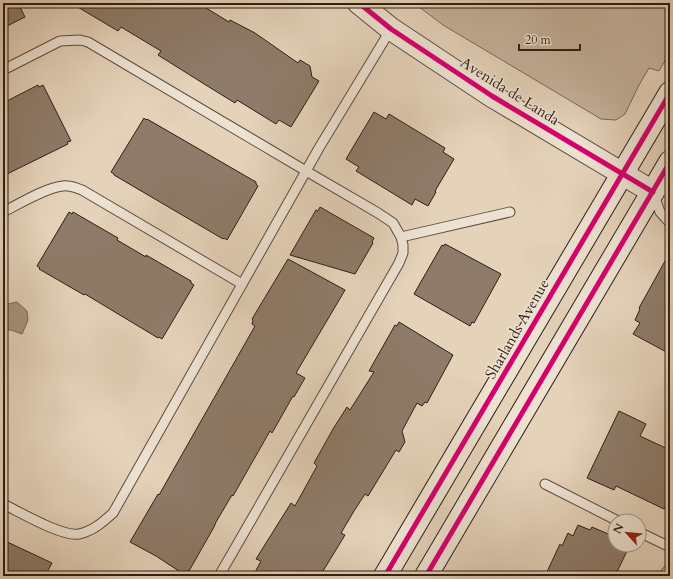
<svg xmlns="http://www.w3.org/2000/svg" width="673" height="579" font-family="Cardo,serif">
<rect width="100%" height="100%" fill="#e4d2b9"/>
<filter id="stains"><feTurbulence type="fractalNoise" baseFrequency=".005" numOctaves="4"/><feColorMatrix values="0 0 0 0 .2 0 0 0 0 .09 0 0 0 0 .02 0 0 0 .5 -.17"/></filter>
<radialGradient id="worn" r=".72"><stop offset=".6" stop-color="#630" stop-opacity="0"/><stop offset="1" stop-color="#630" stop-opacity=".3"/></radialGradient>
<!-- green -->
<polygon fill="#c6b39d" stroke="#7c6858" points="414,3 670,3 670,52 659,71 649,68 639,85 625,114 616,120 601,119 443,25"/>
<!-- water -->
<polygon fill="#a79480" stroke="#786454" points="17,302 27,311 28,320 22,334 11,330 3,330 3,305"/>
<!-- building -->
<g fill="#8e7b69" stroke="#311d12">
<polygon points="3,3 18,3 25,17 3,28"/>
<polygon points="71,3 198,3 229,22 230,20 255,33 298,63 300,60 310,66 312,77 319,81 291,127 279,120 276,124 237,100 235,103 209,87 158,55 161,51 121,27 118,31"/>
<polygon points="38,85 39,87 43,85 71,141 67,142 68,144 3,176 3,103"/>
<polygon points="374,112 386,119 389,114 445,148 443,152 454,159 435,191 436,192 428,206 415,199 412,205 356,171 359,167 346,159"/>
<polygon points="144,118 146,120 147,119 256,182 256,184 258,186 227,240 224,238 223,239 114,175 114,174 111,172"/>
<polygon points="320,207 374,238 372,242 373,243 355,274 290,255 316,210 318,211"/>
<polygon points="69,212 72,214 73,212 118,238 117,240 146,257 146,255 191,281 191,283 194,285 162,339 159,337 158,338 85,294 84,295 39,269 40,268 37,266"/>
<polygon points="445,244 501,274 474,323 472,322 470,326 414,294 442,245 444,246"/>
<polygon points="670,252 670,354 633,334 640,323 635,320 640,309 639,308"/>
<polygon points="288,259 345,290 296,373 305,378 294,397 293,396 272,433 270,431 233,496 232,495 216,522 214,527 189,571 187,571 185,575 156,556 130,542 158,494 159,495 255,326 252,324 253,320 252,319"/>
<polygon points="399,322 453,355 427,403 425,402 422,406 417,403 402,431 405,442 399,452 396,450 368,496 365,494 354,511 341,533 345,535 320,576 253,576 261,561 256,559 291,503 295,506 317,466 314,463 333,429 347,407 350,410 374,372 369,371 395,325 397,326"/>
<polygon points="619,411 646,424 640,436 670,450 670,496 664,509 616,486 614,490 587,478"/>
<polygon points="578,525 590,530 592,527 615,537 613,541 615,542 615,545 624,546 623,549 627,551 615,576 545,576 560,544 562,546 568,533 573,536"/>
<polygon points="3,540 52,563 45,576 3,576"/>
</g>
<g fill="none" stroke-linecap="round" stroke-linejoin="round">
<defs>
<g id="service">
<polyline points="3,70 60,41 80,40 88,42 306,171 378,213 393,223 401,237 403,245 403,253 399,263 219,576"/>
<polyline points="670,190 653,192 660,212 670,223"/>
<path d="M3 212C19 204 47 187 63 186 70 185 76 188 82 190L242 284"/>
<polyline points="401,237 510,212"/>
<polyline points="545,484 618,521"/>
<path d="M3 504C20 512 62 537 79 534 93 531 103 522 113 513L319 148 391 29"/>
<polyline points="639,532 670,547"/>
</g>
<polyline id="minor" points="669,576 670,574"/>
<polyline id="tertiary" points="359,3 391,29 492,96 653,192"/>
<g id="secondary">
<polyline points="385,576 670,93"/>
<polyline points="426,576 670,162"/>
</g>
</defs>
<!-- service casing -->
<use href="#service" stroke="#5e4a3c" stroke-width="11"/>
<!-- minor casing -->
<use href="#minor" stroke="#5e4a3c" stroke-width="19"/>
<!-- tertiary casing -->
<use href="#tertiary" stroke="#5e4a3c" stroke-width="24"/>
<!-- secondary casing -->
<use href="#secondary" stroke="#311d12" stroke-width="24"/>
<!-- service -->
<use href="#service" stroke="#ede2d2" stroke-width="9"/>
<!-- minor -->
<use href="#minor" stroke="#ede2d2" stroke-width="17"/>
<!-- tertiary -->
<use href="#tertiary" stroke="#ede2d2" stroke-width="22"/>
<!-- secondary -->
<use href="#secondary" stroke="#ede2d2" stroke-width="22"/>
<defs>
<g id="cycleway">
<polyline points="359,3 391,29 492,96 653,192"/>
<polyline points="385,576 670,93"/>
<polyline points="426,576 670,162"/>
</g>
</defs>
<!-- cycleway casing -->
<use href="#cycleway" stroke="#ede2d2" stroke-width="8"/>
<!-- cycleway -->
<use href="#cycleway" stroke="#d6006c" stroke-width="5"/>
</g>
<g text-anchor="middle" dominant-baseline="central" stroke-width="3" stroke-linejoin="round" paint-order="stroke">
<!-- street labels -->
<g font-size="15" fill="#311d12" stroke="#ede2d2">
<text transform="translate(510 91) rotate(32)">Avenida de Landa</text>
<text transform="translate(517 329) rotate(-60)">Sharlands Avenue</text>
</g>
</g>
<!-- margin -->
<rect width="673" height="579" fill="none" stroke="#e4d2b9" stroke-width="16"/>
<rect x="4" y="4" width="665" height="571" fill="none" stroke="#311d12" stroke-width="2"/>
<rect x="8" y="8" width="657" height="563" fill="none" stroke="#311d12"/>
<!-- north arrow -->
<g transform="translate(627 533) rotate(297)"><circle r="19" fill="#ede2d2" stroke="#a29385"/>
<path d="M0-3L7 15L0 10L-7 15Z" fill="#8f2418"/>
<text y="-6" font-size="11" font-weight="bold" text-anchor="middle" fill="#311d12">N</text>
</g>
<!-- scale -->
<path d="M519 44v6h61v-6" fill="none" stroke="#311d12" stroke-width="2"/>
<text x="525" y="44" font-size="12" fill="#311d12" stroke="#ede2d2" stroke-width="3" paint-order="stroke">20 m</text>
<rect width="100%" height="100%" filter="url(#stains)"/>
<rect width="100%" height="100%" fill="url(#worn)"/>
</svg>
